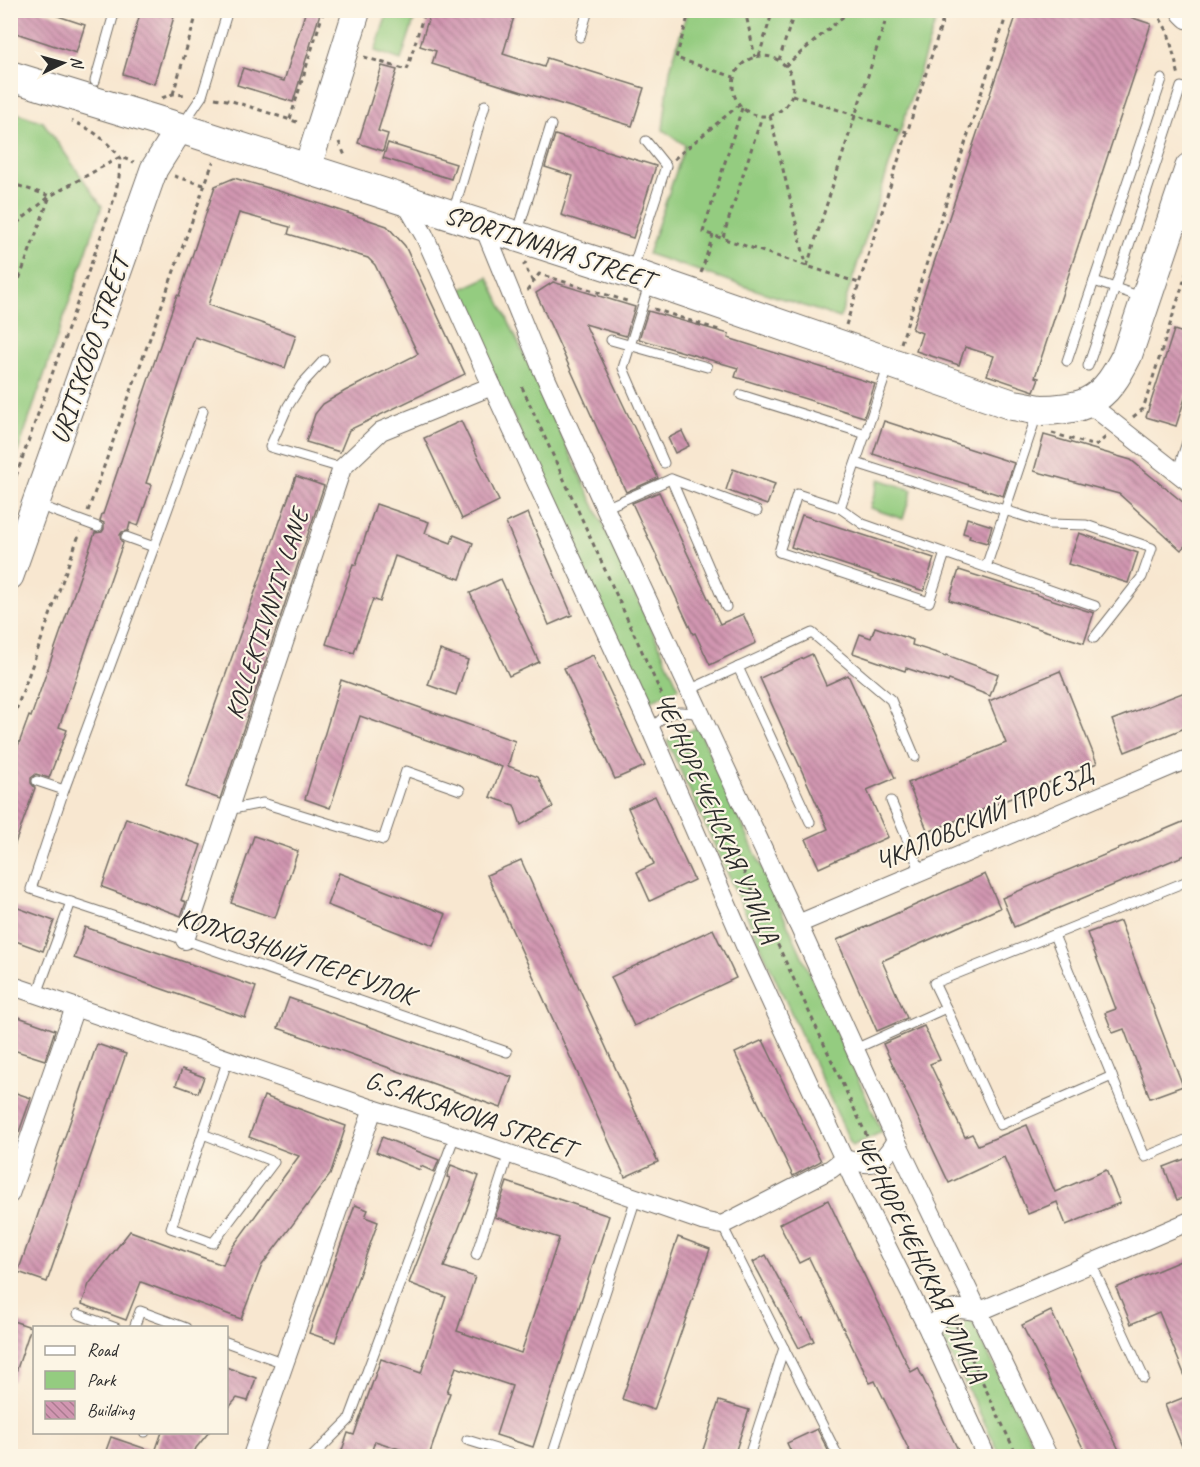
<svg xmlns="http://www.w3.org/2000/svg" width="1200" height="1467" font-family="Caveat,sans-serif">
<defs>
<pattern id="building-back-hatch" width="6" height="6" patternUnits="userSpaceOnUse" patternTransform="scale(1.5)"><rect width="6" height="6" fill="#d196b1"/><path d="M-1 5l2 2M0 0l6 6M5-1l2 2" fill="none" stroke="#aa7b90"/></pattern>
</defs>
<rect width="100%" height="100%" fill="#fcf5e5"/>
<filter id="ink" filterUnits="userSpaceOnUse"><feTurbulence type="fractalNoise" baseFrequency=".0167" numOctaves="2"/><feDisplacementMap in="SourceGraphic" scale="12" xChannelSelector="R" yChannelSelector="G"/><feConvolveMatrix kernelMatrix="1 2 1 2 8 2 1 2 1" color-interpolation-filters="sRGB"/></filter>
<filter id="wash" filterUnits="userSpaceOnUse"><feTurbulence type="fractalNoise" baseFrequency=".008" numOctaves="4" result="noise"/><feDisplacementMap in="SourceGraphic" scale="24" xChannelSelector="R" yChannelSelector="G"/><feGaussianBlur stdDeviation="1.35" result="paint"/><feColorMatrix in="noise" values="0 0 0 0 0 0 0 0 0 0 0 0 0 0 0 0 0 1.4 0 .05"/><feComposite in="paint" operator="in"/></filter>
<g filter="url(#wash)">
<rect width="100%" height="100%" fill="#f8e7d0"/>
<!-- green -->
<g fill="#94cc80" stroke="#607c56" stroke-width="1.5">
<polygon points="388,11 417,11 401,60 375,51"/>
<polygon points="687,11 939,11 840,318 648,254 685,145 663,130 670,70"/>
<polygon points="11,111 43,122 102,206 11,472"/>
<polygon points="488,277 679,688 646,703 455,292"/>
<polygon points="879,479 912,490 903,519 870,508"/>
<polygon points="698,727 882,1132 852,1146 667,741"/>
<polygon points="971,1319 1039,1456 1001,1456 941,1335"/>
</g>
<g id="blocks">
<!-- building -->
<g fill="url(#building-back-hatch)">
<polygon points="10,10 40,10 85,25 76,53 10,31"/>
<polygon points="141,10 176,10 154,84 123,74"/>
<polygon points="306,10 321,10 293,102 237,85 243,68 284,81"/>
<polygon points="431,10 516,10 503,54 544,67 547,58 644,88 632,126 432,64 436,51 420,46"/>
<polygon points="1018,10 1109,10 1151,24 1035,377 1039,378 1034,391 987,375 994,356 965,347 959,365 916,351 922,333 912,329"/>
<polygon points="382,66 397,70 378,131 388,134 383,151 358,143"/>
<polygon points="555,135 656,166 633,238 561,215 573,176 545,167"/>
<polygon points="388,143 456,164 451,179 383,158"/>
<polygon points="234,178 299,197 387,226 405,246 465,374 349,430 340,452 306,442 315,414 323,404 345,391 418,354 375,265 368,258 288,234 290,227 239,213 208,305 296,335 285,368 195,337 146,483 152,485 138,526 130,523 128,531 122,532 120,535 121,541 123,543 59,727 67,730 49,778 36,774 31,778 31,783 35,788 12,852 10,852 10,768 29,716 31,717 95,533 102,532 104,529 104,523 100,521 102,514 103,514 177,295 179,296 215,186"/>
<polygon points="553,282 635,307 626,336 585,324 658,478 626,492 536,293"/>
<polygon points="648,311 729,334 728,338 875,384 864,417 735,377 738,368 639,339"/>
<polygon points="1174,330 1190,335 1190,383 1176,426 1146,417"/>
<polygon points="461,421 499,501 462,519 424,438"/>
<polygon points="884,421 1014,463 1003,496 873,454"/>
<polygon points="682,431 689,446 675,453 668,438"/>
<polygon points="1044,435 1131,460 1190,508 1190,540 1181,550 1119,494 1034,471"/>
<polygon points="733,469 775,484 767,505 726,490"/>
<polygon points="296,476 324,486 220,799 186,787"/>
<polygon points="659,492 720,624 743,614 756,643 710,665 695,633 693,634 632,503"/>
<polygon points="376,504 429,522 425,533 451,543 454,535 473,543 460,579 395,556 380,602 373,599 354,653 326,644 353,564 356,565"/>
<polygon points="528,513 572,615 549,625 506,523"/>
<polygon points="802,515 934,558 924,591 791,547"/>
<polygon points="967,518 992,526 987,543 969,538 970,535 963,533"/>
<polygon points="1079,533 1138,553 1128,583 1068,564"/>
<polygon points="959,570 1094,613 1084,643 949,600"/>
<polygon points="501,579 539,662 509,676 470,593"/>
<polygon points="875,627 913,640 912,645 946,656 947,655 998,674 990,696 949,680 948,682 906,668 905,671 853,653 860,634 871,638"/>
<polygon points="440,650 468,660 456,695 428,685"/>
<polygon points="812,654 826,685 848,675 895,778 867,790 888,837 819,868 806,839 828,829 760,678"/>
<polygon points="593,655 645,766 615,779 564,668"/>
<polygon points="1060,671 1097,763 928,832 908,783 1006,743 989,701"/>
<polygon points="341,680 515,741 508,766 538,777 553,807 521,825 514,805 490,797 502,767 360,716 330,808 305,799"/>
<polygon points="1190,690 1190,726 1125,752 1112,720"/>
<polygon points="655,796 694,880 650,901 637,872 654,864 628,808"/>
<polygon points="126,818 201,845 181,900 186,902 181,916 102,887"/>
<polygon points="1190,819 1190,853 1014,927 1002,898"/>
<polygon points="254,836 298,851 275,918 231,903"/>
<polygon points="521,860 658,1162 625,1177 487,875"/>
<polygon points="339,873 446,914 433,946 327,905"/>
<polygon points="985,874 1000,908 882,961 907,1018 877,1031 837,940"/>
<polygon points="10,905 54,921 43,951 10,939"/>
<polygon points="1120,921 1183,1086 1150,1098 1124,1029 1113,1033 1105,1013 1116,1009 1087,933"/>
<polygon points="85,927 256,987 245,1018 74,958"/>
<polygon points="713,929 736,978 634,1026 611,977"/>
<polygon points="289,998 512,1077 501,1108 278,1028"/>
<polygon points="10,1014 55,1030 45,1060 10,1049"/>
<polygon points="924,1026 940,1060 930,1064 965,1137 972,1134 978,1145 1027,1125 1055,1192 1106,1170 1120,1203 1066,1225 1057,1202 1028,1214 1004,1157 949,1183 883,1044"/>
<polygon points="763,1040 821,1161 793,1176 735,1053"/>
<polygon points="97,1044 126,1054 47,1282 18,1272"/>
<polygon points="182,1069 204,1077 198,1093 176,1085"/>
<polygon points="10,1091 31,1098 19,1132 10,1129"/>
<polygon points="264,1096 346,1126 330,1175 262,1265 241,1319 141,1282 126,1320 82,1304 89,1284 130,1231 223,1265 228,1253 299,1156 249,1137"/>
<polygon points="382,1137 439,1160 434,1172 421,1166 420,1170 376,1152"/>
<polygon points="1190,1157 1190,1195 1177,1200 1164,1167"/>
<polygon points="451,1165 479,1176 444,1267 475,1277 457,1331 521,1353 559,1238 495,1217 507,1182 609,1216 533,1447 496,1435 512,1386 456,1367 447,1392 450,1393 429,1456 421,1456 375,1441 370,1456 340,1456 348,1433 354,1435 381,1359 421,1373 446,1297 409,1283 450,1178 447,1177"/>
<polygon points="828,1200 911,1372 918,1368 961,1456 912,1456 875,1381 870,1383 809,1258 799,1263 779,1224"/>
<polygon points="355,1205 368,1210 365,1217 378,1222 335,1342 309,1333"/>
<polygon points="678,1237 710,1249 654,1410 622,1399"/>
<polygon points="766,1255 801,1320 803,1319 814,1341 799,1348 753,1262"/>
<polygon points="1190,1257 1190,1386 1189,1386 1159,1312 1131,1324 1116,1288"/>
<polygon points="1051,1311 1122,1456 1087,1456 1022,1325"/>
<polygon points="10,1320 31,1327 13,1381 10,1380"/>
<polygon points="226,1367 256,1378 248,1401 237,1398 226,1411"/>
<polygon points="1190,1395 1190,1456 1186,1456 1165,1405"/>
<polygon points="719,1401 749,1410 734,1456 701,1456"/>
<polygon points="817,1429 831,1456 793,1456 787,1443"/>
<polygon points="162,1432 209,1432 196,1448 193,1456 104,1456 111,1437 155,1452"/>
</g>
</g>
</g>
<g filter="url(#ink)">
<use href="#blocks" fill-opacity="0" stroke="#736d65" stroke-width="1.5"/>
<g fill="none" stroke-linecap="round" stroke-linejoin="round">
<defs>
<g id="service">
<polyline points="580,37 588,10"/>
<polyline points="95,81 115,10"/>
<polyline points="183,124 202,96 228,10"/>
<polyline points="453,213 485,105"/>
<polyline points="517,234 551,125"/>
<polyline points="633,268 666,166 646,141"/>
<polyline points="650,282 623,368 664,463"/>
<polyline points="1144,298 1115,288 1181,87"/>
<polyline points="611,340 707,367"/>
<polyline points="324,360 302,384 288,406 270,447 342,468"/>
<polyline points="1067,361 1162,79"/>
<polyline points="1088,366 1115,288 1094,281"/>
<polyline points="741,395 866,434"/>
<polyline points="856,463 1049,524 1086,525 1152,548 1142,577 1094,638"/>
<polyline points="1177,473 1190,433"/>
<polyline points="671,479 726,607"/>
<polyline points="38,505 98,527"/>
<polyline points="605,508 671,479 757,511"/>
<polyline points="840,508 889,365"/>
<polyline points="154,547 203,411"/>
<polyline points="945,553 929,602 779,552 797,494 840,508 863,524 1095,606"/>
<polyline points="986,567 1037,414"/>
<polyline points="738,667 810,822"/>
<polyline points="689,690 812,633 891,700 915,757"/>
<path d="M651 730C667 710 675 710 700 714"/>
<polyline points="37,781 64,790 154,547 126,537"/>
<polyline points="64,790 31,889 185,940 507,1052"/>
<polyline points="891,801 921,872"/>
<polyline points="228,810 263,803 383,840 406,771 460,790"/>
<polyline points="1054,935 1145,1157 1190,1138"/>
<polyline points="37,994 71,902"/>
<polyline points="946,1008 1000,1125 1112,1076"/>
<polyline points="855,1049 946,1008 934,983 1190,880"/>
<polyline points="203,1134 274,1162 213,1243 171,1228 228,1059"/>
<polyline points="722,1225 838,1456"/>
<polyline points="476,1255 509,1153"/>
<polyline points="1091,1263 1144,1378"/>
<polyline points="78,1314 116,1328"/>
<polyline points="134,1328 140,1311 186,1328"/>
<polyline points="226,1342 284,1363"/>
<polyline points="144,1432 145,1432"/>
<polyline points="467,1440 519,1456"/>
<polyline points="313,1456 349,1420 455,1135"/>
<polyline points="552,1456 636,1198"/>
<polyline points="749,1456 784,1348"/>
</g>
<g id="minor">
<polyline points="404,200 424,235 492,386 651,730 746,948 855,1183 929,1331 986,1456"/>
<polyline points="483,225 541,367 605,508 798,924 896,1140 1048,1456"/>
<polyline points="1088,403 1190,483"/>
<polyline points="798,924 1190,758"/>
<polyline points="185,940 342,468 381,431 492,386"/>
<polyline points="10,985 373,1109 455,1135 702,1221 722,1225 831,1169 844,1159"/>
<path d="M844 1159C873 1166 880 1167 896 1140"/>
<polyline points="10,1194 75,1007"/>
<path d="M929 1331C946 1309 950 1305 978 1312L1190 1221"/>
<polyline points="252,1456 373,1109"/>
</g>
<g id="secondary">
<polyline points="307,169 357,10"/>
<polyline points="10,576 154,169 180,128"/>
</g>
<g id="primary">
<polyline points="1186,10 1190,14"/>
<path d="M10 76 180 128 631 273 1013 405C1022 406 1032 409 1041 410 1053 410 1078 408 1088 402 1107 393 1118 373 1127 355L1190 168"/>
</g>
</defs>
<!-- service casing -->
<use href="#service" stroke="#736d65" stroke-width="11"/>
<!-- minor casing -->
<use href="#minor" stroke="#736d65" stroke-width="20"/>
<!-- secondary casing -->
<use href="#secondary" stroke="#736d65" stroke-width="29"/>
<!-- primary casing -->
<use href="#primary" stroke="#736d65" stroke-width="32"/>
<!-- path -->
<g stroke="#736d65" stroke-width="3" stroke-dasharray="4.5 4.5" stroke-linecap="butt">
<polyline points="690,10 676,58 734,77"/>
<polyline points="745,10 755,57"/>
<polyline points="1145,10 1158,15 1168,32 1179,76"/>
<polyline points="759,56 773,10"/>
<circle cx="763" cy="86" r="30"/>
<polyline points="364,57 407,70 425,10"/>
<polyline points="779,60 795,10"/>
<polyline points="785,66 851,10"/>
<polyline points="173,94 198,10"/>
<polyline points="792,95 907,132"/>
<polyline points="162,98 173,94 187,95"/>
<polyline points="215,98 232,101 300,123"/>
<polyline points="742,108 703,232 859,283"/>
<polyline points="770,116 806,264"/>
<polyline points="290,119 324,10"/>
<polyline points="339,142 346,158"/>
<polyline points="674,159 739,105"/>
<polyline points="174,176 204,185"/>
<polyline points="10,183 50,196 120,157 134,162"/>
<polyline points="10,229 49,197"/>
<polyline points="723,237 762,116"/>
<polyline points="526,262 524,265 533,282"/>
<polyline points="807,266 889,10"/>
<polyline points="701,273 713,235"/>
<polyline points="527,291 539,274 630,302"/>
<polyline points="10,304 50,196"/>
<polyline points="654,309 722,331"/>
<polyline points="846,325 946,10"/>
<polyline points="901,343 1008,10"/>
<polyline points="522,387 665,702"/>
<polyline points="1133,417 1143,409 1190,262"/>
<polyline points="1052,433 1095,446 1106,437"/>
<path d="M10 493 114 199 119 177 120 157C103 138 95 131 72 121"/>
<polyline points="88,511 213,162"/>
<polyline points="675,724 871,1145"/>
<polyline points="10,727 80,532"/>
<polyline points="885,1176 943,1297"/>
<polyline points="956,1325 1017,1456"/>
</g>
<!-- service -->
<use href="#service" stroke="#fff" stroke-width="9"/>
<!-- minor -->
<use href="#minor" stroke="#fff" stroke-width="18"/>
<!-- secondary -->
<use href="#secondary" stroke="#fff" stroke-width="27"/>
<!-- primary -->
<use href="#primary" stroke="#fff" stroke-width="30"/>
</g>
</g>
<g text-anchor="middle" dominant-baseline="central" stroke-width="4.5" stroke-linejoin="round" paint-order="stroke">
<!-- street labels -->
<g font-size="26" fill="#2b2b2b" stroke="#fcf5e5">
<text transform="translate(549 247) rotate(18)">SPORTIVNAYA STREET</text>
<text transform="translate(90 350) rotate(-71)">URITSKOGO STREET</text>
<text transform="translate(267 614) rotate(-72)">KOLLEKTIVNYIY LANE</text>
<text transform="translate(984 817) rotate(-23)">ЧКАЛОВСКИЙ ПРОЕЗД</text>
<text transform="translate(717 818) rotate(66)">ЧЕРНОРЕЧЕНСКАЯ УЛИЦА</text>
<text transform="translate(296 956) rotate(19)">КОЛХОЗНЫЙ ПЕРЕУЛОК</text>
<text transform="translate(470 1114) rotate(19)">G.S.AKSAKOVA STREET</text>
<text transform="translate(921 1259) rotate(64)">ЧЕРНОРЕЧЕНСКАЯ УЛИЦА</text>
</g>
</g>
<!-- margin -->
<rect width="1200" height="1467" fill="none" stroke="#fcf5e5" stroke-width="36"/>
<!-- legend -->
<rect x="33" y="1326" width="195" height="108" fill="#fcf5e5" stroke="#a8a49b" stroke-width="1.5"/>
<rect x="45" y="1346" width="30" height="9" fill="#ffffff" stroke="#a8a49b" stroke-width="1.5"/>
<text x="87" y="1356" font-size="18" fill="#2b2b2b">Road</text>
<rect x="45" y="1371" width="30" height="18" fill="#94cc80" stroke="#a8a49b" stroke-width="1.5"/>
<text x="87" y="1386" font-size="18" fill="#2b2b2b">Park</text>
<rect x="45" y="1401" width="30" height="18" fill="url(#building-back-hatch)" stroke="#a8a49b" stroke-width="1.5"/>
<text x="87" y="1416" font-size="18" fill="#2b2b2b">Building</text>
<!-- north arrow -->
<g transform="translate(63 63) rotate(85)" stroke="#fcf5e5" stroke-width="4.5" paint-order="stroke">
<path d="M0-4.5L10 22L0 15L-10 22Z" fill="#2b2b2b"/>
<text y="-9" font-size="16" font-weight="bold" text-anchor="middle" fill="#2b2b2b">N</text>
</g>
</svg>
